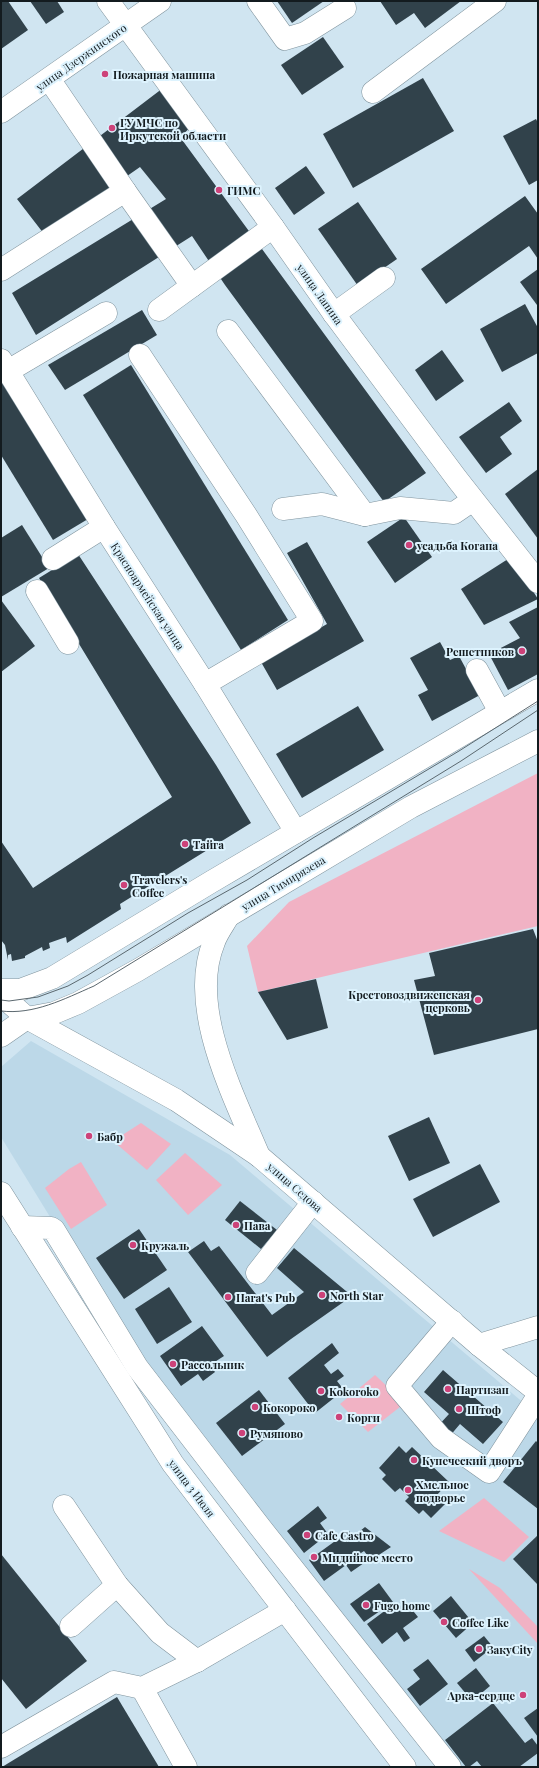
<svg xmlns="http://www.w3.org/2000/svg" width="539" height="1768" font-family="'Playfair Display',serif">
<rect width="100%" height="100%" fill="#d0e5f1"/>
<!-- built -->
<polygon fill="#bcd8e8" points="31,1041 230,1155 538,1415 538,1767 436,1767 193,1450 1,1137 1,1067"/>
<!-- green -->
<g fill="#f1b2c4">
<polygon points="538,773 538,926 258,992 247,946 289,902"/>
<polygon points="141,1123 171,1144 147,1170 113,1141"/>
<polygon points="185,1153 222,1185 188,1215 156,1180"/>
<polygon points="81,1162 107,1205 71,1229 45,1188 69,1169"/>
<polygon points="375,1375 405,1403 368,1432 340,1404"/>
<polygon points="484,1498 529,1537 504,1562 439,1531"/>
<polygon points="469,1569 500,1588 538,1627 538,1644"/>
</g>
<!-- building -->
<g fill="#31424b">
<polygon points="1,1 8,1 28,30 1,49"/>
<polygon points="30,1 57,1 64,12 46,24"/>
<polygon points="277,1 324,1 292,23"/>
<polygon points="380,1 461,1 425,28 414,13 396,25"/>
<polygon points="323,37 344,67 302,95 281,65"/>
<polygon points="423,78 454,131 353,188 323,134"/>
<polygon points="167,85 193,125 180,137 426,473 384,502 225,285 192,236 36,335 12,293 166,199 140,167 44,234 17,199"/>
<polygon points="536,119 538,123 538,180 529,185 503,136"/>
<polygon points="306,166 325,193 294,215 275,188"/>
<polygon points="525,196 538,214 538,259 529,246 446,304 421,269"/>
<polygon points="358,202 397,259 358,286 318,229"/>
<polygon points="538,269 538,304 537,305 520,282"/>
<polygon points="525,304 538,328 538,353 502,372 480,329"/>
<polygon points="142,310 157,335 65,390 48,365"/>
<polygon points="442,350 464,381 436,401 415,370"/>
<polygon points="131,365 288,620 241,650 83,395"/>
<polygon points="1,377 88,519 53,540 1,455"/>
<polygon points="509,402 522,421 500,437 512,454 486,473 459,437"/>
<polygon points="538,469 538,539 505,494"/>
<polygon points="404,517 432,557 395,583 367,542"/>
<polygon points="22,525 49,568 1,597 1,538"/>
<polygon points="307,542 364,641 277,690 261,662 327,624 287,553"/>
<polygon points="78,554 216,765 251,823 120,904 121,909 67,943 66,937 49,943 50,948 43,951 42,947 25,956 25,958 12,961 11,954 8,955 8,960 5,945 1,940 1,841 33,888 172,797 39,578"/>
<polygon points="511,557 538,599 484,625 461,589"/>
<polygon points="1,600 35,646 1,672"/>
<polygon points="538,607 538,674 508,690 489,654 520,638 509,622"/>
<polygon points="440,642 450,660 459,656 480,695 432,721 418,695 428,690 410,658"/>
<polygon points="358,706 384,750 302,798 276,754"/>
<polygon points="533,929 538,942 538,1029 434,1055 414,980 435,976 429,953"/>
<polygon points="316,979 328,1028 287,1040 258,992"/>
<polygon points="429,1117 450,1163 409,1181 388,1136"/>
<polygon points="480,1164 500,1202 433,1237 413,1199"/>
<polygon points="240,1201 277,1230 261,1249 225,1220"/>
<polygon points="139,1229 167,1270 124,1299 96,1258"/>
<polygon points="204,1241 211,1251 219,1246 272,1315 304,1292 277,1268 294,1248 352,1296 291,1339 267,1357 188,1252"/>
<polygon points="169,1287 192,1322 157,1344 135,1309"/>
<polygon points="202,1326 224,1356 210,1365 215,1372 203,1381 198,1374 181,1386 160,1356"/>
<polygon points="332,1343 339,1353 324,1365 331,1374 338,1369 344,1376 337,1381 344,1390 315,1413 288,1378"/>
<polygon points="443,1370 503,1422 483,1444 460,1424 449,1437 437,1427 449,1414 424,1392"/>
<polygon points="259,1390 285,1424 242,1456 216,1423"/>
<polygon points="536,1441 538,1443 538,1509 503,1482"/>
<polygon points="399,1446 406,1453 412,1447 449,1482 436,1496 445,1504 431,1518 423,1510 419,1514 405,1501 409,1497 400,1488 395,1492 382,1479 386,1475 379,1468"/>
<polygon points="318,1506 327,1518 320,1523 328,1534 304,1553 287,1531"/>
<polygon points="365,1527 391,1547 371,1560 364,1551 358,1555 364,1563 351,1572 346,1565 324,1581 309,1560 349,1531 354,1536"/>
<polygon points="538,1535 538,1585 513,1559"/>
<polygon points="1,1554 87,1661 26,1709 1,1678"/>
<polygon points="379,1583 393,1602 364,1622 350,1604"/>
<polygon points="451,1596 473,1623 456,1638 433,1611"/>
<polygon points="406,1602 418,1617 403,1628 410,1638 404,1642 397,1632 382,1644 367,1624 394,1604 397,1608"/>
<polygon points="484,1636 493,1647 474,1662 465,1650"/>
<polygon points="428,1659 448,1684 420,1706 407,1689 420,1679 413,1670"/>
<polygon points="476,1668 490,1686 472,1701 457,1683"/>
<polygon points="117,1697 159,1767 2,1767"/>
<polygon points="493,1703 525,1743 532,1738 538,1746 538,1753 519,1767 482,1767 477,1761 469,1767 466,1767 445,1740"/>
<polygon points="538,1708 538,1737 524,1718"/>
</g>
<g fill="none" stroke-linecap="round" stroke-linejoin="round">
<defs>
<g id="minor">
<polyline points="108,1 273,227 334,314 457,479 538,582"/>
<polyline points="258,1 285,39 305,33 345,8"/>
<polyline points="373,92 495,1"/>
<polyline points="125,191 192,286"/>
<polyline points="1,270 125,191 49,79"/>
<polyline points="159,310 273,227"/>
<polyline points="334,314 384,278"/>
<polyline points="228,331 365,515"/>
<polyline points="140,355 246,515 312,621 205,684"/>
<polyline points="1,360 104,527 205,684 296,832"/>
<polyline points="8,371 106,313"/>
<polyline points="283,509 322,504 365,515 400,508 454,513 473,500"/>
<polyline points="53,559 104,527"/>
<polyline points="37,591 68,643"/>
<polyline points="477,670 500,712"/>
<path d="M229 915C224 924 217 933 214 942 187 1007 234 1096 259 1156"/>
<polyline points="1,990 20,990 52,978 211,882 538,690"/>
<polyline points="27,1018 54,1013 78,1003 138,970 411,807 538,741"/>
<polyline points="22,1227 51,1228 54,1230 137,1367 260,1527 450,1767"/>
<polyline points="257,1273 313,1202"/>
<polyline points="452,1321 397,1386 441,1438 489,1472 538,1396"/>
<polyline points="479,1345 538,1327"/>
<polyline points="64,1506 117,1585 160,1633 197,1661"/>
<polyline points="71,1626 117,1585"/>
<polyline points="142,1688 186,1767"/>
<polyline points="1,1747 114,1682 142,1688 197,1661 285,1610"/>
</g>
<g id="major">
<polyline points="1,112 160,1"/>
<polyline points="1,995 27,1018 176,1100 259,1156 479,1345 538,1392"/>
<polyline points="1,1036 27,1018"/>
<polyline points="1,1193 173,1464 405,1767"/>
</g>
</defs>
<!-- minor casing -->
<use href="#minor" stroke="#80949e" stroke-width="23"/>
<!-- major casing -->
<use href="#major" stroke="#80949e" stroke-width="23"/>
<!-- minor -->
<use href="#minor" stroke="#fff" stroke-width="22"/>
<!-- major -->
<use href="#major" stroke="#fff" stroke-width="22"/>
<!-- tram -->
<g stroke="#5b686f" stroke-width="1">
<polyline points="1,1000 9,1001 38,997 68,986 88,975 188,913 247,880 313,838 459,751 538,701"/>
<path d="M1 1011C34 1015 64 999 94 986L461 761 538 710"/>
</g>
</g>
<!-- markers -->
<g fill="#cd4279" stroke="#ddf3fe" stroke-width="1.5">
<circle cx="105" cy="74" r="4"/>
<circle cx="112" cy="128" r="4"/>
<circle cx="219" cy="190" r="4"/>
<circle cx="409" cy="545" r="4"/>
<circle cx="522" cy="651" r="4"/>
<circle cx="185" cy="844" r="4"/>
<circle cx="124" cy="885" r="4"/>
<circle cx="478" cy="1000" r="4"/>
<circle cx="89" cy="1136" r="4"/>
<circle cx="236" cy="1225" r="4"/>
<circle cx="133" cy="1245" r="4"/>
<circle cx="322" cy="1295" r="4"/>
<circle cx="228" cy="1297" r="4"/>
<circle cx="173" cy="1364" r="4"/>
<circle cx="448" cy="1389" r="4"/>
<circle cx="321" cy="1391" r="4"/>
<circle cx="255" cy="1407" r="4"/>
<circle cx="459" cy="1409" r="4"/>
<circle cx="339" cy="1417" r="4"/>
<circle cx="242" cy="1433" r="4"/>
<circle cx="414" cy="1460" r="4"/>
<circle cx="408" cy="1490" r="4"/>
<circle cx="307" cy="1535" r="4"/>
<circle cx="314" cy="1557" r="4"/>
<circle cx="366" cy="1605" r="4"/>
<circle cx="444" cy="1622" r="4"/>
<circle cx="479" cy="1649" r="4"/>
<circle cx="523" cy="1695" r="4"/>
</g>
<g text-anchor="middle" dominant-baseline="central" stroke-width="4" stroke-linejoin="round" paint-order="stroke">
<!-- street labels -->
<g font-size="11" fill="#131b1f" stroke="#ddf3fe">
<text transform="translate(81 57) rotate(-35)">улица Дзержинского</text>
<text transform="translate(320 294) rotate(55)">улица Лапина</text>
<text transform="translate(148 596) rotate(57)">Красноармейская улица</text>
<text transform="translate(283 883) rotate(-31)">улица Тимирязева</text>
<text transform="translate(295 1187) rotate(41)">улица Седова</text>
<text transform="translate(192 1488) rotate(53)">улица 3 Июля</text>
</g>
<!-- poi labels -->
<g font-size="11" font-weight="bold" fill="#131b1f" stroke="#ddf3fe" text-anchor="start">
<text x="113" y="74">Пожарная машина</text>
<text x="120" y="122">ГУ МЧС по<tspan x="120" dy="13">Иркутской области</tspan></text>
<text x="227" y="190">ГИМС</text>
<text x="417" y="545">усадьба Когана</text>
<text x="514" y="651" text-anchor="end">Решетников</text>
<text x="193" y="844">Тайга</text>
<text x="132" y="879">Travelers's<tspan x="132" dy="13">Coffee</tspan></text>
<text x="470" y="994" text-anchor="end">Крестовоздвиженская<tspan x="470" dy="13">церковь</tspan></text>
<text x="97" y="1136">Бабр</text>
<text x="244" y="1225">Пава</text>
<text x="141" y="1245">Кружаль</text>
<text x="330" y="1295">North Star</text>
<text x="236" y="1297">Harat's Pub</text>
<text x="181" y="1364">Рассольник</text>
<text x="456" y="1389">Партизан</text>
<text x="329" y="1391">Kokoroko</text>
<text x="263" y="1407">Кокороко</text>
<text x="467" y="1409">Штоф</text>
<text x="347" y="1417">Корги</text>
<text x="250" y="1433">Румяново</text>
<text x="422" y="1460">Купеческий дворъ</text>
<text x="416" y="1484">Хмельное<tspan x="416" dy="13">подворье</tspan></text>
<text x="315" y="1535">Cafe Castro</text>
<text x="322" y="1557">Мидийное место</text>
<text x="374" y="1605">Fugo home</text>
<text x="452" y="1622">Coffee Like</text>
<text x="487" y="1649">ЗакуCity</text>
<text x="515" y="1695" text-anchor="end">Арка-сердце</text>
</g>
</g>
<!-- border -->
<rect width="539" height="1768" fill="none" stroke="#131b1f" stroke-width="4"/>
</svg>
